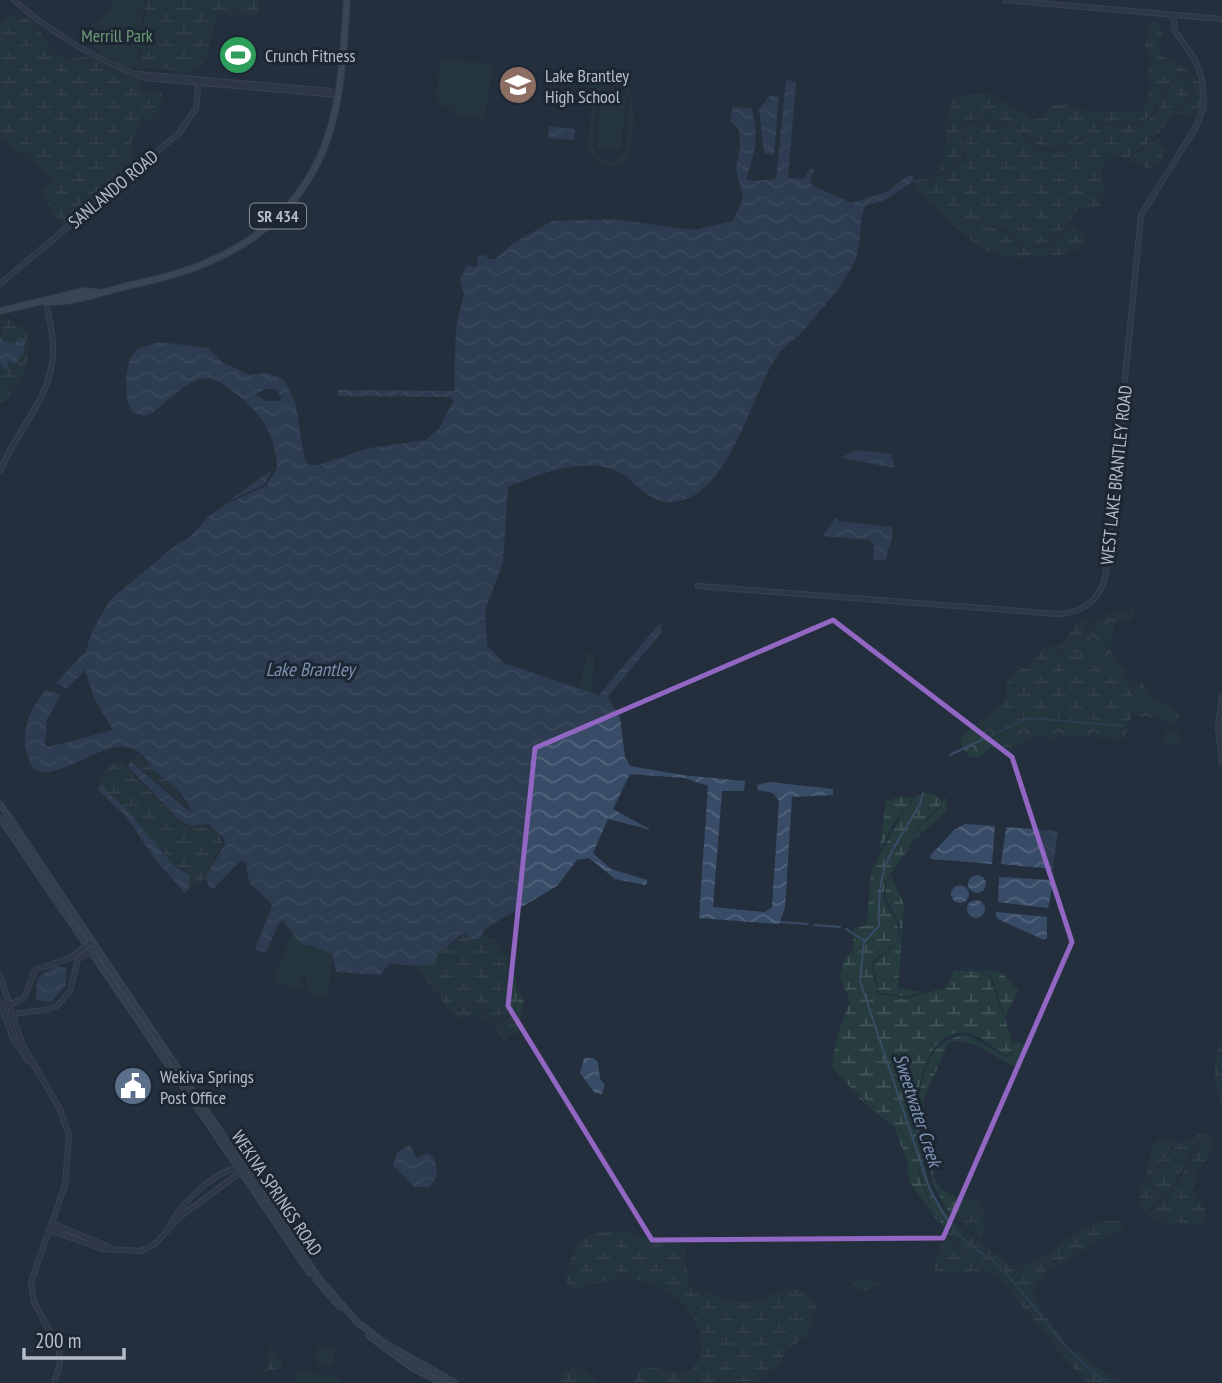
<svg xmlns="http://www.w3.org/2000/svg" width="1222" height="1383" font-family="'PT Sans Narrow',sans-serif">
<defs>
<pattern id="forest-crowns" width="20" height="18" patternUnits="userSpaceOnUse" patternTransform="scale(1.75)"><rect width="20" height="18" fill="#263c3f"/><path d="M2 6a3 3 0 1 1 6 0M12 15a3 3 0 1 1 6 0" fill="none" stroke="#435659"/></pattern>
<pattern id="wetland-marsh" width="20" height="14" patternUnits="userSpaceOnUse" patternTransform="scale(1.75)"><rect width="20" height="14" fill="#263c3f"/><path d="M1 5h8M5 5V1M11 12h8M15 12V8" fill="none" stroke="#435659"/></pattern>
<pattern id="water-waves" width="16" height="10" patternUnits="userSpaceOnUse" patternTransform="scale(1.75)"><rect width="16" height="10" fill="#394c67"/><path d="M0 5q4-4 8 0t8 0" fill="none" stroke="#53647b"/></pattern>
</defs>
<rect width="100%" height="100%" fill="#242f3e"/>
<!-- forest -->
<path fill="url(#forest-crowns)" d="M1134 608 1135 615 1131 620 1116 619 1110 650 1124 671V679L1147 685 1153 700 1169 706 1181 716 1175 726 1162 719 1129 715 1126 739C1106 740 1067 730 1051 740L1042 734 1013 748 991 747 979 758 969 757 961 744 962 736 1086 632C1100 609 1115 615 1134 608Z"/>
<!-- wetland -->
<g fill="url(#wetland-marsh)">
<polygon points="146,0 259,0 258,15 217,14 206,62 186,74 157,67 139,69"/>
<path d="M10 15C42 15 40 42 58 54 72 64 82 54 95 56 110 60 124 74 140 78V90L162 92 160 115 156 120 141 121 131 143V151L138 165 63 228 40 191 52 179 3 139 0 142V23Z"/>
<path d="M1154 21 1163 31 1159 47 1161 55C1188 69 1212 81 1199 116L1176 114 1194 91 1192 80 1179 75C1159 88 1159 114 1144 120 1131 126 1114 120 1102 125 1082 133 1064 160 1039 146 1032 142 1026 134 1019 129 1006 116 985 119 968 120L960 130 965 143 963 157 939 174 946 143 945 121 953 99 983 93 993 95C1005 104 1020 108 1030 119L1045 118 1050 106 1065 104 1086 111H1144L1152 79 1147 74 1151 62 1145 48 1150 24Z"/>
<path d="M1179 77 1191 81 1192 91 1156 137 1125 160 1112 156 1101 168 1104 193 1099 208H1079C1065 229 1052 247 1025 248 1021 243 1016 235 1010 232 976 216 929 221 913 181L942 175 964 158 966 143 961 130 969 122C984 121 1002 118 1016 127 1024 133 1030 144 1040 149 1065 161 1082 134 1102 126 1115 121 1132 128 1145 122 1161 115 1161 88 1179 77Z"/>
<polygon points="1158,137 1164,151 1160,164 1150,169 1128,160"/>
<path d="M936 209 1011 234 1025 249C1046 249 1058 239 1071 223L1082 232 1085 240 1077 250 1066 254 1016 258 982 250Z"/>
<path d="M6 318 24 329C37 352 20 390 0 404V364L5 369 11 361 15 365 24 353 25 340 15 344 2 340 0 319Z"/>
<path d="M1089 620C1087 639 1049 658 1032 663L1045 647 1061 646 1076 623Z"/>
<path d="M1064 650 1086 657C1100 679 1123 676 1140 703L1128 723 1050 715 1022 728 991 730 990 724C1001 712 1010 701 1005 685L1016 671Z"/>
<polygon points="139,755 174,788 190,809 131,760"/>
<polygon points="117,761 127,764 127,768 179,822 190,828 207,826 217,831 223,843 203,882 190,886 185,870 173,865 125,807 107,792 101,782 104,771"/>
<path d="M929 793 941 798 942 804 918 827 908 850 885 881 883 899 898 925 899 941 871 963 878 994 906 999 947 987 954 970 981 972 991 978C995 1005 1013 1026 1012 1052L1005 1055C994 1048 981 1035 967 1033 933 1029 924 1067 918 1091L913 1095C922 1133 919 1183 947 1214 966 1235 994 1249 1013 1270L1059 1256 1050 1264 1032 1294 1042 1310C1027 1322 1015 1296 1007 1286 996 1274 979 1270 968 1258 955 1247 945 1229 936 1214 921 1189 921 1159 904 1135 882 1105 850 1095 832 1065L837 1036 850 1001 840 976 845 959 853 949 854 928 867 925 871 871 904 811 917 795Z"/>
<polygon points="900,797 913,798 893,824 879,853 886,801"/>
<polygon points="943,798 946,798 947,810 913,841 919,828 943,805"/>
<path d="M891 875 904 905 898 988 922 992 906 997 879 992 873 964 900 941C900 936 901 929 899 924 892 905 877 894 891 875Z"/>
<path d="M467 932 470 939H479L484 935 500 943C514 973 533 1009 493 1026L479 1004 472 1001 461 1005 456 1013 448 1010 436 991 412 966H424Z"/>
<polygon points="953,967 1001,972 1018,990 1005,1018 992,977 982,971"/>
<path d="M519 992 524 1001 520 1019 523 1031 504 1039 494 1027C512 1020 516 1010 519 992Z"/>
<path d="M469 1002 478 1005 489 1023C470 1010 479 1015 458 1018L453 1015H452Z"/>
<path d="M968 1035 1005 1057 1013 1053V1041L1025 1045V1056L1016 1067C992 1057 976 1037 949 1042L923 1100 934 1178 941 1189 958 1198 978 1202 985 1215 982 1240 949 1213 933 1184 915 1095 920 1092C926 1062 933 1038 968 1035Z"/>
<path d="M1222 1035V1107C1213 1082 1212 1060 1222 1035Z"/>
<path d="M842 1084C869 1104 901 1121 914 1154 918 1162 918 1172 921 1180 932 1214 952 1252 984 1271L942 1273 934 1270C933 1257 943 1245 945 1231L909 1181 908 1164 894 1127Z"/>
<polygon points="1206,1130 1166,1196 1148,1209 1157,1191 1149,1180 1178,1142 1184,1144"/>
<path d="M1206 1133 1211 1137C1217 1161 1193 1164 1193 1192L1205 1208 1207 1221 1203 1225C1167 1226 1126 1225 1145 1177 1150 1166 1149 1155 1154 1144L1159 1139 1176 1142 1148 1180 1155 1191 1148 1211C1168 1209 1195 1150 1206 1133Z"/>
<path d="M1119 1220 1124 1227 1048 1271 1060 1255 1014 1269 1010 1265C1043 1267 1061 1239 1087 1226 1097 1221 1108 1222 1119 1220Z"/>
<path d="M621 1231 685 1246 688 1283 693 1289C709 1293 726 1301 741 1302 772 1304 798 1267 817 1310L807 1336 789 1348 780 1363 757 1381 633 1383 640 1370 649 1367 687 1373C701 1362 704 1352 700 1335 692 1299 654 1277 618 1279 602 1280 587 1288 570 1289L566 1281C574 1243 579 1230 621 1231Z"/>
<path d="M856 1279 876 1281 881 1285C872 1291 860 1293 850 1287Z"/>
<polygon points="1026,1312 1031,1315 1042,1312 1067,1345 1121,1383 1089,1383 1082,1378"/>
<polygon points="269,1346 283,1361 281,1368 264,1372 256,1369 267,1369"/>
<polygon points="573,1368 584,1370 598,1383 559,1383 563,1371"/>
</g>
<!-- park -->
<g fill="#263c3f" fill-rule="evenodd">
<polygon points="111,0 144,0 138,69 122,66 83,41 92,25 113,6"/>
<path d="M441 58 488 64 493 68 484 119C462 116 450 115 436 97Z"/>
<path d="M609 77 624 80C637 91 635 138 628 154 624 162 618 165 610 166L595 161 588 147 594 79 599 82ZM610 81 624 85C632 95 629 141 624 153 621 159 616 160 610 162L598 158 593 147 598 93Z"/>
<polygon points="601,93 626,95 621,150 596,148"/>
<polygon points="588,652 595,653 591,698 578,694"/>
<circle cx="1172" cy="737" r="8"/>
<polygon points="291,933 308,946 332,953 328,999 305,992 306,976 303,977 302,990 274,981"/>
<polygon points="318,1346 335,1348 333,1366 316,1364"/>
<polygon points="298,1371 340,1378 339,1383 296,1383"/>
</g>
<!-- water -->
<g fill="url(#water-waves)" fill-rule="evenodd">
<path d="M786 80 796 82 788 178 804 179 810 169H815L810 179 812 185 851 203 886 192 909 175 913 176V181L887 199 865 206C858 221 863 244 854 262 845 284 816 316 800 334 792 341 783 348 777 356 750 394 729 503 669 502 648 501 639 486 625 476 594 453 540 473 508 487L503 562 485 610 487 646 504 663 599 695 660 623 662 632 608 696 620 718 625 757 630 766 682 775 745 781 744 791H722L713 907 765 912 772 907 779 801 773 793 758 790 757 785 769 782 833 789V795L792 797 785 908 779 924 699 918 708 786 685 778 630 774 613 809 651 830 608 819 593 853 611 869 647 880 646 885 615 879 589 858 577 860 557 886 486 928 479 939H469L467 932 462 934 437 955 436 962 424 966 389 964 380 975 336 972 332 953 300 943 283 921 279 923 266 953 255 949 272 906 270 902 250 884 245 862 241 860 214 888H209L206 876 225 844 224 838 208 824 191 826 180 821 128 767 130 761 193 814C187 797 172 784 158 773 149 766 144 752 131 748 101 739 55 786 33 768 17 742 26 711 46 690L61 695 47 720 45 745 48 747 113 730 94 698 85 670 66 689 56 683 86 651 92 631 110 600 178 543 190 537 208 517 228 503 266 486 277 468C276 425 248 399 214 379 190 372 166 407 146 416L133 413 127 400 126 378 130 358 139 348 160 342 208 348 222 362 249 375 269 373 285 381 295 401 305 461 309 465H318L369 448 426 440 438 430 454 400 449 397 338 396V390L454 391 456 327 464 293 460 280 467 265 474 268 478 264 477 258 483 254 489 259H495L515 242 552 221 612 219 694 230 733 221 743 199 736 168 740 147 739 130 730 121 733 107 751 108C760 135 755 153 746 179L755 181 776 179ZM265 389H276L282 398 278 401H264L256 394Z"/>
<polygon points="769,96 779,96 774,155 764,153 759,110"/>
<polygon points="549,126 575,129 574,140 548,138"/>
<polygon points="0,336 3,341 15,344 19,337 25,340 24,353 14,365 11,361 8,363 7,370 0,364"/>
<polygon points="855,450 891,454 895,468 841,458"/>
<polygon points="276,462 265,484 229,501 273,469"/>
<path d="M835 518 838 521 892 527C895 538 887 548 886 560H873L874 544 869 540 823 536Z"/>
<polygon points="101,782 107,792 125,807 173,865 190,876 189,889 185,893 154,858 126,816 98,790"/>
<polygon points="965,824 995,826 992,864 931,859 930,856 954,830"/>
<polygon points="1006,827 1058,831 1053,869 1001,864"/>
<circle cx="977" cy="884" r="9"/>
<polygon points="999,877 1050,880 1053,884 1048,908 998,902"/>
<circle cx="960" cy="894" r="9"/>
<circle cx="976" cy="909" r="9"/>
<polygon points="998,912 1047,917 1047,938 1044,940 998,919 995,913"/>
<polygon points="55,966 66,968 66,985 51,1002 36,1000 37,978"/>
<polygon points="584,1058 593,1058 598,1062 600,1079 605,1085 602,1094 595,1093 580,1073"/>
<polygon points="410,1145 417,1158 428,1153 435,1160 437,1175 430,1187 415,1187 393,1166 397,1152"/>
</g>
<g fill="none" stroke-linecap="round" stroke-linejoin="round">
<!-- stream -->
<g stroke="#394c67" stroke-width="2">
<polyline points="950,755 1028,718 1123,726"/>
<path d="M923 793 920 804C890 857 877 861 879 926L864 942 860 981 929 1187C938 1204 947 1223 961 1237 973 1249 991 1257 1003 1270 1039 1309 1064 1354 1108 1383"/>
<polyline points="780,922 808,924"/>
<polyline points="814,925 840,927"/>
<polyline points="846,929 865,941"/>
</g>
<defs>
<g id="tertiary">
<path d="M14 0C47 31 103 63 146 78L338 95"/>
<polyline points="1005,0 1222,19"/>
<polyline points="138,74 331,91 338,95"/>
<polyline points="0,284 179,133 196,108 199,79"/>
<path d="M0 471C16 430 52 398 53 352 54 335 49 319 46 302"/>
<path d="M698 586 1059 614C1085 613 1102 597 1106 573L1141 215 1196 127 1204 107 1202 79 1194 58 1175 31 1173 15"/>
<polyline points="1222,696 1218,727 1222,763"/>
<polyline points="0,976 23,1046 60,1109 69,1136 65,1185 31,1282 34,1302 59,1349 60,1364 54,1383"/>
<polyline points="0,1002 12,1036 28,1061"/>
<polyline points="2,1008 24,998 35,970 70,958 91,942"/>
<polyline points="4,1015 45,1010 57,1006 70,991 78,959 95,948"/>
<polyline points="52,1223 115,1250"/>
<path d="M169 1228C178 1206 215 1170 239 1168"/>
<polyline points="49,1230 103,1249 141,1251 155,1244 181,1216 242,1171"/>
</g>
<g id="secondary">
<polyline points="0,804 318,1277 356,1321 383,1342 455,1383"/>
<polyline points="0,818 310,1273"/>
<polyline points="316,1280 340,1307"/>
<polyline points="369,1336 412,1368 443,1383"/>
</g>
<g id="primary">
<path d="M46 302C76 303 110 289 140 283 236 263 313 214 335 111 343 75 344 37 347 0"/>
<polyline points="0,311 84,291 97,292"/>
</g>
</defs>
<!-- tertiary casing -->
<use href="#tertiary" stroke="#565f6c" stroke-width="6"/>
<!-- secondary casing -->
<use href="#secondary" stroke="#565f6c" stroke-width="7"/>
<!-- primary casing -->
<use href="#primary" stroke="#414a57" stroke-width="8"/>
<!-- tertiary -->
<use href="#tertiary" stroke="#38414e" stroke-width="4.5"/>
<!-- secondary -->
<use href="#secondary" stroke="#465061" stroke-width="5"/>
<!-- primary -->
<use href="#primary" stroke="#56606e" stroke-width="6"/>
</g>
<!-- marked area -->
<path d="M0 0H1222V1383H0ZM833 620 1012 757 1072 942 943 1238 652 1240 508 1006 535 748Z" fill="#242f3e" fill-opacity=".55" fill-rule="evenodd"/>
<path fill="none" stroke="#9266c3" stroke-width="5" stroke-linejoin="round" d="M833 620 1012 757 1072 942 943 1238 652 1240 508 1006 535 748Z"/>
<!-- icons -->
<defs>
<symbol id="stadium-disc" viewBox="-11 -11 22 22"><circle r="9.5" fill="#2e9e5b" stroke="#1d2633"/><path d="M0-5a6.5 5 0 1 0 0 10a6.5 5 0 1 0 0-10ZM-3.5-1.8h7v3.6h-7Z" fill="#fff"/></symbol>
<symbol id="school-disc" viewBox="-11 -11 22 22"><circle r="9.5" fill="#8d6e63" stroke="#1d2633"/><path d="M0-5L7-2L0 1L-7-2ZM-4 1L0 2.5L4 1V4Q0 6-4 4Z" fill="#fff"/></symbol>
<symbol id="civic-disc" viewBox="-11 -11 22 22"><circle r="9.5" fill="#5c6f8a" stroke="#1d2633"/><path d="M-.6-6.5H3V-4.5H.6V-3L4-1V1h2V6H-6V1h2V-1L-.6-3ZM-1.2 2.5V6h2.4V2.5Z" fill="#fff"/></symbol>
</defs>
<g fill-rule="evenodd">
<use href="#stadium-disc" x="216" y="33" width="44" height="44"/>
<use href="#school-disc" x="496" y="63" width="44" height="44"/>
<use href="#civic-disc" x="111" y="1064" width="44" height="44"/>
</g>
<g text-anchor="middle" dominant-baseline="central" stroke-width="6" stroke-linejoin="round" paint-order="stroke">
<!-- shield labels -->
<rect fill="#1d2633" stroke="#878f9c" stroke-width="2" x="250" y="203.5" width="56" height="25" rx="5"/>
<g font-size="16" font-weight="bold" fill="#b4bcc9">
<text x="278" y="216">SR 434</text>
</g>
<!-- park labels -->
<g font-size="18" fill="#6b9a76" stroke="#1d2633">
<text x="117" y="35">Merrill Park</text>
</g>
<!-- poi labels -->
<g font-size="18" fill="#b4bcc9" stroke="#1d2633" text-anchor="start">
<text x="265" y="55">Crunch Fitness</text>
<text x="545" y="75">Lake Brantley<tspan x="545" dy="21">High School</tspan></text>
<text x="160" y="1076">Wekiva Springs<tspan x="160" dy="21">Post Office</tspan></text>
</g>
<!-- street labels -->
<g font-size="18" fill="#b4bcc9" stroke="#1d2633">
<text transform="translate(113 189) rotate(-40)">SANLANDO ROAD</text>
<text transform="translate(1116 475) rotate(-84)">WEST LAKE BRANTLEY ROAD</text>
<text transform="translate(277 1193) rotate(56)">WEKIVA SPRINGS ROAD</text>
</g>
<!-- water labels -->
<g font-size="19" font-style="italic" fill="#7c92b1" stroke="#1d2633">
<text x="310" y="669">Lake Brantley</text>
<text transform="translate(918 1110) rotate(72)">Sweetwater Creek</text>
</g>
</g>
<!-- scale -->
<path d="M24 1348v10h100v-10" fill="none" stroke="#b4bcc9" stroke-width="3.5"/>
<text x="35" y="1348" font-size="21" fill="#b4bcc9" stroke="#1d2633" stroke-width="5" paint-order="stroke">200 m</text>
</svg>
